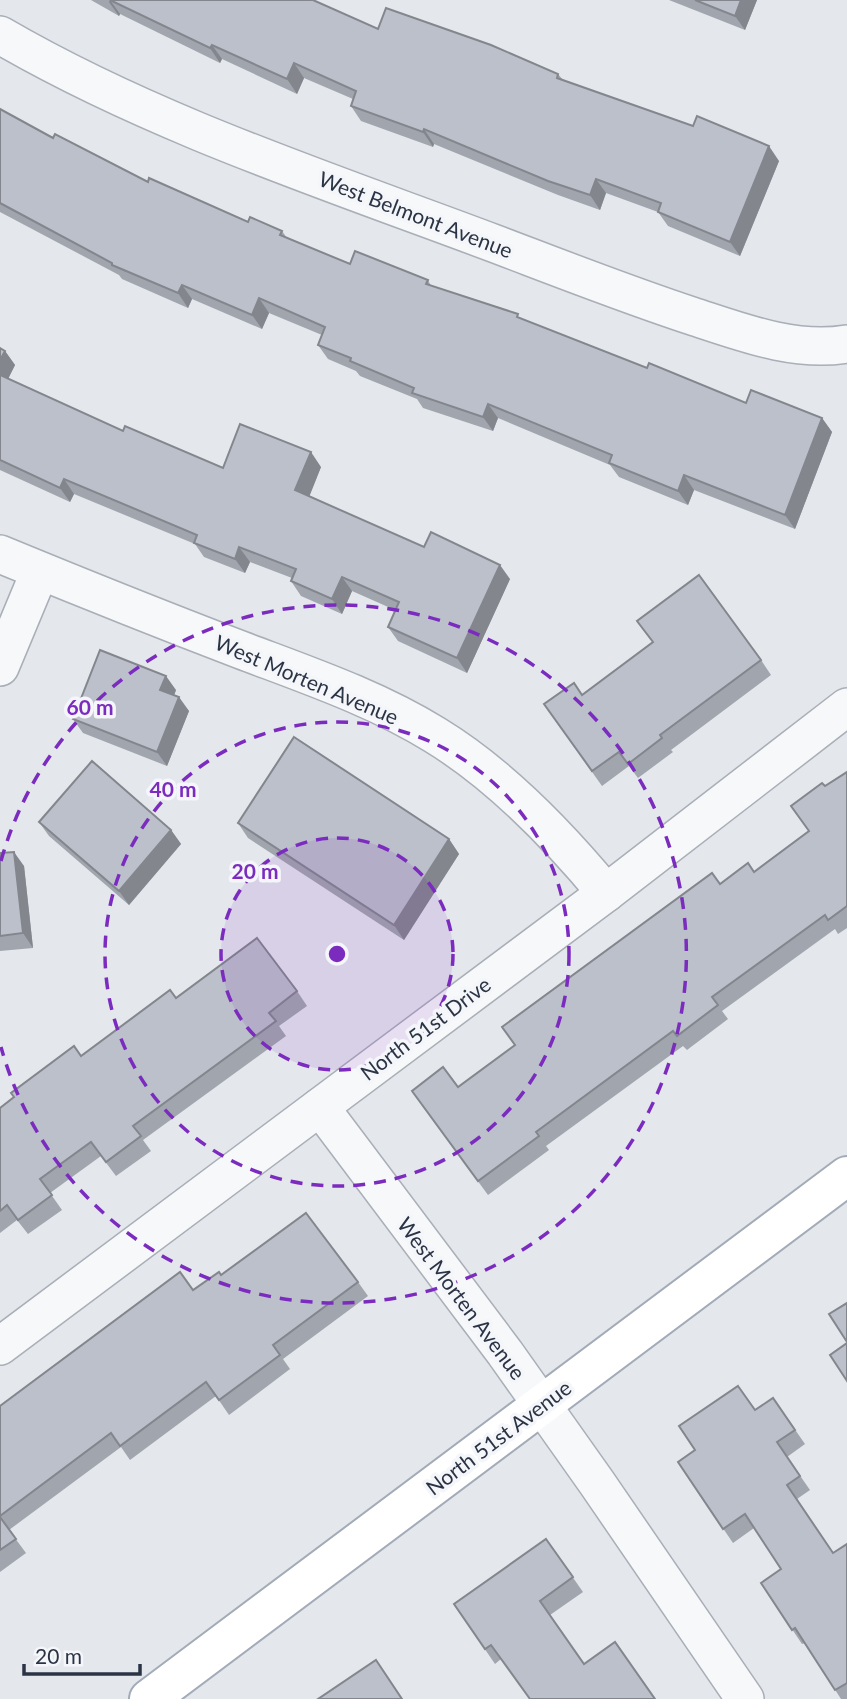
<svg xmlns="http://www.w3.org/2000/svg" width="847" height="1699" font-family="Lato,sans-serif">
<rect width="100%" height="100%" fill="#e4e7ec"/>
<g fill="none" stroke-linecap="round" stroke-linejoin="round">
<defs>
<g id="minor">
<path d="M0 35C153 124 328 181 493 243 559 268 625 294 692 316 741 332 795 353 847 344"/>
<path d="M0 554C80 587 160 619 241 650 307 675 375 698 435 735 499 774 558 835 606 893"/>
<polyline points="0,667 40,571"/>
<polyline points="320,1107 505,1353 597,1483 745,1699"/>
<polyline points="0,1346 606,893 847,707"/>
</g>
<polyline id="primary" points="149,1699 847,1176"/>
</defs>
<!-- minor casing -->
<use href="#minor" stroke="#a9aeb7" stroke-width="40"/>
<!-- primary casing -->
<use href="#primary" stroke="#a3abb8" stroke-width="42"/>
<!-- minor -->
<use href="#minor" stroke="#f7f8fa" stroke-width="37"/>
<!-- primary -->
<use href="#primary" stroke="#fff" stroke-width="38"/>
</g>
<!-- wall -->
<g fill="#a1a5ae">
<polygon points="91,0 313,0 378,29 558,74 563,80 779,161 740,256 668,226 658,212 606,193 600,210 558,195 434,144 433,147 361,121 351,106 353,99 304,78 297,94 222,59 220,63 120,14 119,16"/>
<polygon points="669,0 757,0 745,30"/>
<polygon points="0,109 53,138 148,182 248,222 282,231 287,238 350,264 428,280 431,286 520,318 647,368 746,403 822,418 832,432 795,529 694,490 688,505 619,477 610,465 498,418 493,431 423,408 417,399 360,376 356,371 328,359 318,345 322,335 269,313 262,329 192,299 188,308 122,279 119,275 0,212"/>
<polygon points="0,348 5,351 15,365 8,379 123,431 223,468 321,467 309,496 424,547 510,579 467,673 398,641 388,627 395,610 352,591 342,614 301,596 291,581 292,578 250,562 245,573 204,557 195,544 74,494 70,502 0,470"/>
<polygon points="761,660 771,675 671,750 673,752 638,778 629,766 602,786 544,704 582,695"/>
<polygon points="176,690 174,695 189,711 167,766 83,733 73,719"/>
<polygon points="847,772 847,928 838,934 835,929 722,1011 728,1019 687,1050 683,1046 546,1146 549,1150 488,1195 422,1105 458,1087 515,1045 720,884 754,872 809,831 825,786"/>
<polygon points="39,822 171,830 181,844 129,905 49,836"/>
<polygon points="238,823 449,839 459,854 404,940 248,838"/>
<polygon points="0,853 24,866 33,948 0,951"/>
<polygon points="297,991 307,1006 279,1026 286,1036 143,1140 151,1151 116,1176 101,1156 50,1193 62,1210 28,1234 17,1220 0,1233 0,1108 81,1056 176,998"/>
<polygon points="221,1275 358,1282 368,1296 283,1359 290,1369 229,1415 216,1396 130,1460 121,1447 9,1530 26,1553 0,1572 0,1406 193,1290"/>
<polygon points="773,1398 805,1444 787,1457 810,1490 797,1499 833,1553 847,1544 847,1699 841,1699 805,1643 802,1644 761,1583 781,1569 754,1528 733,1543 678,1462"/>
<polygon points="546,1539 583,1592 550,1615 584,1664 655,1699 501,1659 495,1664 454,1604"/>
</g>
<!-- shaded-wall -->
<g fill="#83868d">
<polygon points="110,0 120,14 119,16 109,2"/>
<polygon points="741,0 757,0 745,30 735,16"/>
<polygon points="212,45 222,59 220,63 210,48"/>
<polygon points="294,63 304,78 297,94 287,79"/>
<polygon points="424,129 434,144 433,147 423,132"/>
<polygon points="769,146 779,161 740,256 730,242"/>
<polygon points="596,179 606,193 600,210 590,195"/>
<polygon points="182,285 192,299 188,308 178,293"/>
<polygon points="259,298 269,313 262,329 252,315"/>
<polygon points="5,351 15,365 4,387 0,381 0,360"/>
<polygon points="488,404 498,418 493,431 483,417"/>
<polygon points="822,418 832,432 795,529 785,515"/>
<polygon points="311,452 321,467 306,505 295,490"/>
<polygon points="684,475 694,490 688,505 678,491"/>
<polygon points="64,479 74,494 70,502 60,488"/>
<polygon points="239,547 250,562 245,573 235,559"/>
<polygon points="500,565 510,579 467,673 457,658"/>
<polygon points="342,577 352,591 342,614 332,599"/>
<polygon points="166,676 176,690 171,704 160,690"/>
<polygon points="179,697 189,711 167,766 157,752"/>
<polygon points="171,830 181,844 129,905 119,891"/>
<polygon points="449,839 459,854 404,940 394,925"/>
<polygon points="14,852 24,866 33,948 23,933"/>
</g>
<!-- building -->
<g fill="#bbc0ca" stroke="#83868d" stroke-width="2">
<polygon points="110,0 313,0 378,29 386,8 491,45 558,74 557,78 693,126 697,116 769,146 730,242 658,212 661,203 596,179 590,195 548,181 424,129 423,132 351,106 356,91 294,63 287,79 212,45 210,48"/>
<polygon points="695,0 741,0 735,16"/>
<polygon points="0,109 53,138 55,134 148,182 149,178 248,222 250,217 282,231 280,235 350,264 355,251 428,280 426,284 518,314 517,317 647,368 649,363 746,403 751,390 822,418 785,515 684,475 678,491 609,463 612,455 488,404 483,417 412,393 414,388 350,361 351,358 318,345 325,327 259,298 252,315 182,285 178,293 112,265 112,263 0,203"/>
<polygon points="0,348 5,351 0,360"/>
<polygon points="0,375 123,431 125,426 223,468 240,424 311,452 295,490 424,547 431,532 500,565 457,658 388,627 399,602 342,577 332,599 291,581 296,569 239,547 235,559 194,543 197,535 64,479 60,488 0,460"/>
<polygon points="699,575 761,660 660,735 662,738 628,764 619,752 592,771 544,704 574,683 582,695 653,642 637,621"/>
<polygon points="100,650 166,676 160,690 179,697 157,752 73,719"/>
<polygon points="294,737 449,839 394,925 238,823"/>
<polygon points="92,761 171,830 119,891 39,822"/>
<polygon points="847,772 847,906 828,920 825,915 712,997 718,1005 677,1036 673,1031 536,1132 539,1136 478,1181 412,1091 443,1067 458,1087 515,1045 502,1027 712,873 720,884 748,863 754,872 809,831 791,806 822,783 825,786"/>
<polygon points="14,852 23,933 0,936 0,853"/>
<polygon points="257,938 297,991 269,1013 276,1021 133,1126 141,1136 106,1162 91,1142 40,1179 52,1195 18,1220 7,1205 0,1211 0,1108 14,1097 11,1093 74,1046 81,1056 170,990 176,998"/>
<polygon points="306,1213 358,1282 273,1345 280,1355 219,1400 206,1382 120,1446 111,1433 0,1516 0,1406 180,1272 193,1290 219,1272 221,1275"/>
<polygon points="847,1303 847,1342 829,1314"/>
<polygon points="847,1343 847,1381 830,1355"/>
<polygon points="738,1386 755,1410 773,1398 795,1430 777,1442 800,1476 787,1485 833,1553 847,1544 847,1683 835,1690 795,1628 792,1630 761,1583 781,1569 745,1514 723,1529 678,1462 695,1450 679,1426"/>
<polygon points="0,1517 16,1539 0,1550"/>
<polygon points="546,1539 573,1577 540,1601 584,1664 615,1642 655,1699 530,1699 491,1645 485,1649 454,1604"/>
<polygon points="376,1660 402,1699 318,1699"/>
</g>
<!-- distance rings -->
<circle cx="337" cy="954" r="116" fill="#7b2cbf" fill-opacity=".12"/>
<g fill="none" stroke="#7b2cbf" stroke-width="3.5" stroke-dasharray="12 9">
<circle cx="337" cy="954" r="116"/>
<circle cx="337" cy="954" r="232"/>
<path d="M1 861A349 349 0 1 1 1 1047"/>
</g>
<g text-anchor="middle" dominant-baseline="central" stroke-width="7" stroke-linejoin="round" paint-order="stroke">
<!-- street labels -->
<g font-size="21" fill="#2b3445" stroke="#f4f6f9">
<text transform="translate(416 214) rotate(21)">West Belmont Avenue</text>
<text transform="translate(307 679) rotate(23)">West Morten Avenue</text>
<text transform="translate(425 1028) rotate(-37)">North 51st Drive</text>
<text transform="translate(462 1298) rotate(53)">West Morten Avenue</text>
<text transform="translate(498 1437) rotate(-37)">North 51st Avenue</text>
</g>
</g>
<circle cx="337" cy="954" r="10" fill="#7b2cbf" stroke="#f4f6f9" stroke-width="3.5"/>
<g font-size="21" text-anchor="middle" font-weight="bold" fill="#7b2cbf" stroke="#f4f6f9" stroke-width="7" stroke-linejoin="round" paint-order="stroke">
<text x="90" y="715">60 m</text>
<text x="173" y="797">40 m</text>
<text x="255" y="879">20 m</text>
</g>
<!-- scale -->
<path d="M24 1664v10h116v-10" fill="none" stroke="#2b3445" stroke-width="3.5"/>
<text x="35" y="1664" font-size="21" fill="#2b3445" stroke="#f4f6f9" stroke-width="5" paint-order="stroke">20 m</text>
</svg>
